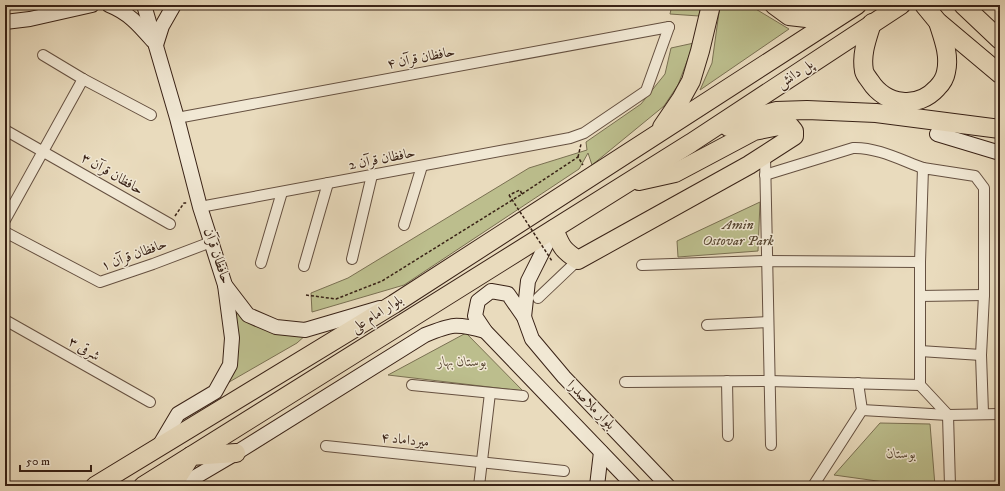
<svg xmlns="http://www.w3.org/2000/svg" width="1005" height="491" font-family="'IM FELL DW Pica',Amiri,serif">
<rect width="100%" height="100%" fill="#e9dbbd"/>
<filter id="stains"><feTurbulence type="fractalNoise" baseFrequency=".005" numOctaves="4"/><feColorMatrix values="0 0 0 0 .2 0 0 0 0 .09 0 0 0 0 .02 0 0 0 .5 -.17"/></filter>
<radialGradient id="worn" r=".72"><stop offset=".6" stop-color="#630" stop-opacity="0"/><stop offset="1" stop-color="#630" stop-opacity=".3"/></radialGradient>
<!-- green -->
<g fill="#bcbe8d" stroke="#7a7052">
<polygon points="672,5 701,5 699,16 670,14"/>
<polygon points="720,5 749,5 789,29 700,90 712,63"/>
<polygon points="694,43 678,85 664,106 592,165 588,153 579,169 404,285 312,312 311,293 348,278 529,168 587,150 586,142 641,104 665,74 671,48"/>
<polygon points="760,202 758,251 678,257 677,241"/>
<polygon points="231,304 255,326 280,333 308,333 297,343 224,385"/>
<polygon points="466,333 523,391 388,375"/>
<polygon points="880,423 930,424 935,486 913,486 834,475"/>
</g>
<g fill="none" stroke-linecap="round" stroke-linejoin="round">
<defs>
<g id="street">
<polyline points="43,55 83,79 151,115"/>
<polyline points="177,118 669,27"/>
<polyline points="5,130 170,224"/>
<polyline points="765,156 771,445"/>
<path d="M765 175 853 148C876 147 901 160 923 168"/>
<polyline points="200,207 570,138 584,133 646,91 669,27"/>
<polyline points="5,220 83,79"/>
<polyline points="404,225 422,166"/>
<polyline points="5,232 100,282 153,264 211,242"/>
<polyline points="352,259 372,175"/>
<polyline points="261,263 282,192"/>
<polyline points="642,265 767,261 920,262"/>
<polyline points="304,266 328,183"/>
<polyline points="920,296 984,295"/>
<polyline points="538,298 578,260"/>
<polyline points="5,320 150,402"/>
<polyline points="707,325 768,322"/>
<polyline points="920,351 981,355"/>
<polyline points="727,381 728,436"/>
<polyline points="625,382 769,381 920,385 920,262 923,168 975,176 984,188 984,295 981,355 983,413"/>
<polyline points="412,385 523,396"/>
<polyline points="920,385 948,415 950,486"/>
<polyline points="862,410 948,415 1000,414"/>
<polyline points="326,446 564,471"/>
<polyline points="479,486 490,393"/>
<polyline points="813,486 862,410 858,383"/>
</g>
<g id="secondary">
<path d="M109 5C129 13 139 25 153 41"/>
<polyline points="144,5 177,118 200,207 225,285 248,315 276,327 305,330 380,308"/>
<polyline points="5,22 30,19 92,5"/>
<polyline points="156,45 162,26 174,5"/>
<polyline points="937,134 1000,153"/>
<polyline points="524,317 528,281 554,229"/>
<polyline points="159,446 178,414 215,392 230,365 232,338 225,285"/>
<path d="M180 486 236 453 425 335C452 324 456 323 485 331"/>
<polyline points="597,486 601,452"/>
<polyline points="634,486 485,331 475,316 478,301 491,291 508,294 524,317 532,339 564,377 668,486"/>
</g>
<g id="highway">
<polyline points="774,5 789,16 815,19 834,11"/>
<polyline points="924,5 938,22 1000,74"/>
<polyline points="963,5 1000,40"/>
<path d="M872 23C867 39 861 54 864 71 865 75 868 78 870 81 886 106 918 109 937 88 941 84 945 78 946 72 950 55 943 38 938 22"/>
<polyline points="662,127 681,99 691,81 700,51 711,5"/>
<polyline points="728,127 746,120 776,111 807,110 876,113 1000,129"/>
<path d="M554 229C561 246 562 250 578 260L749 165 794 136V131L790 126 784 125 754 131 675 173 639 181"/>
<polyline points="95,486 394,304 857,5"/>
<polyline points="143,486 691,143 901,5"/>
<polyline points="172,486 191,456 236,453"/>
</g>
</defs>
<!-- street casing -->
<use href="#street" stroke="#655040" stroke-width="12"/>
<!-- secondary casing -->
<use href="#secondary" stroke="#392216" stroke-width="16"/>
<!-- highway casing -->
<use href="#highway" stroke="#392216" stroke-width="20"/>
<!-- path -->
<g stroke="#392216" stroke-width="1.5" stroke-dasharray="3 2" stroke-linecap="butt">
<polyline points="578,157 581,144"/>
<polyline points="522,194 578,157 583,165"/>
<polyline points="175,216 184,203 187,203"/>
<polyline points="306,295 336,299 382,281 522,194 520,190 509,195"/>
</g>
<!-- street -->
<use href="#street" stroke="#f1e8d4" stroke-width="10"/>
<!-- secondary -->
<use href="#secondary" stroke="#f1e8d4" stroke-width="14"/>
<!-- highway -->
<use href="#highway" stroke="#e9dbbd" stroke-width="18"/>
<!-- path-bridge -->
<polyline stroke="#392216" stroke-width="1.5" stroke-dasharray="3 2" stroke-linecap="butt" points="509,195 552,261"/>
</g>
<g text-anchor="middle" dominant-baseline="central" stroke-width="3" stroke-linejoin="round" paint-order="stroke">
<!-- street labels -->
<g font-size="14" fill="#392216" stroke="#f1e8d4">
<text transform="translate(421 58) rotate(-11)">حافظان قرآن ۴</text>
<text transform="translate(795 74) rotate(-34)">پل دانش</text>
<text transform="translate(382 159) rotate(-11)">حافظان قرآن 2</text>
<text transform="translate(112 174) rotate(30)">حافظان قرآن ۳</text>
<text transform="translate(134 255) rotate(-20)">حافظان قرآن ۱</text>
<text transform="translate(217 256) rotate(71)">حافظان قرآن</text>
<text transform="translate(377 314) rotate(-32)">بلوار امام علی</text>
<text transform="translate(84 349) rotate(30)">۳ شرقی</text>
<text transform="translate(591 405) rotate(46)">بلوار ملاصدرا</text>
<text transform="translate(405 440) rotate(6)">میرداماد ۴</text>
</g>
<!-- park labels -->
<g font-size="14" font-style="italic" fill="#5a4934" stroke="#f1e8d4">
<text x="738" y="225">Amin<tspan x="738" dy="16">Ostovar Park</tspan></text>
<text x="462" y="362">بوستان بهار</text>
<text x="901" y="454">بوستان</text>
</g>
</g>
<!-- margin -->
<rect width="1005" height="491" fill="none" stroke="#e9dbbd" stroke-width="20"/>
<rect x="6" y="6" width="993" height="479" fill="none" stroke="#392216" stroke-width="2"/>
<rect x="10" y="10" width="985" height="471" fill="none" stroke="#392216"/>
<!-- scale -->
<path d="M20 465v6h71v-6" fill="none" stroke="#392216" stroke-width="2"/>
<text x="26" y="465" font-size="12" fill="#392216" stroke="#f1e8d4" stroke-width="3" paint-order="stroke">50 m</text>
<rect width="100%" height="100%" filter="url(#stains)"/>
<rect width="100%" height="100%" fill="url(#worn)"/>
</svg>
